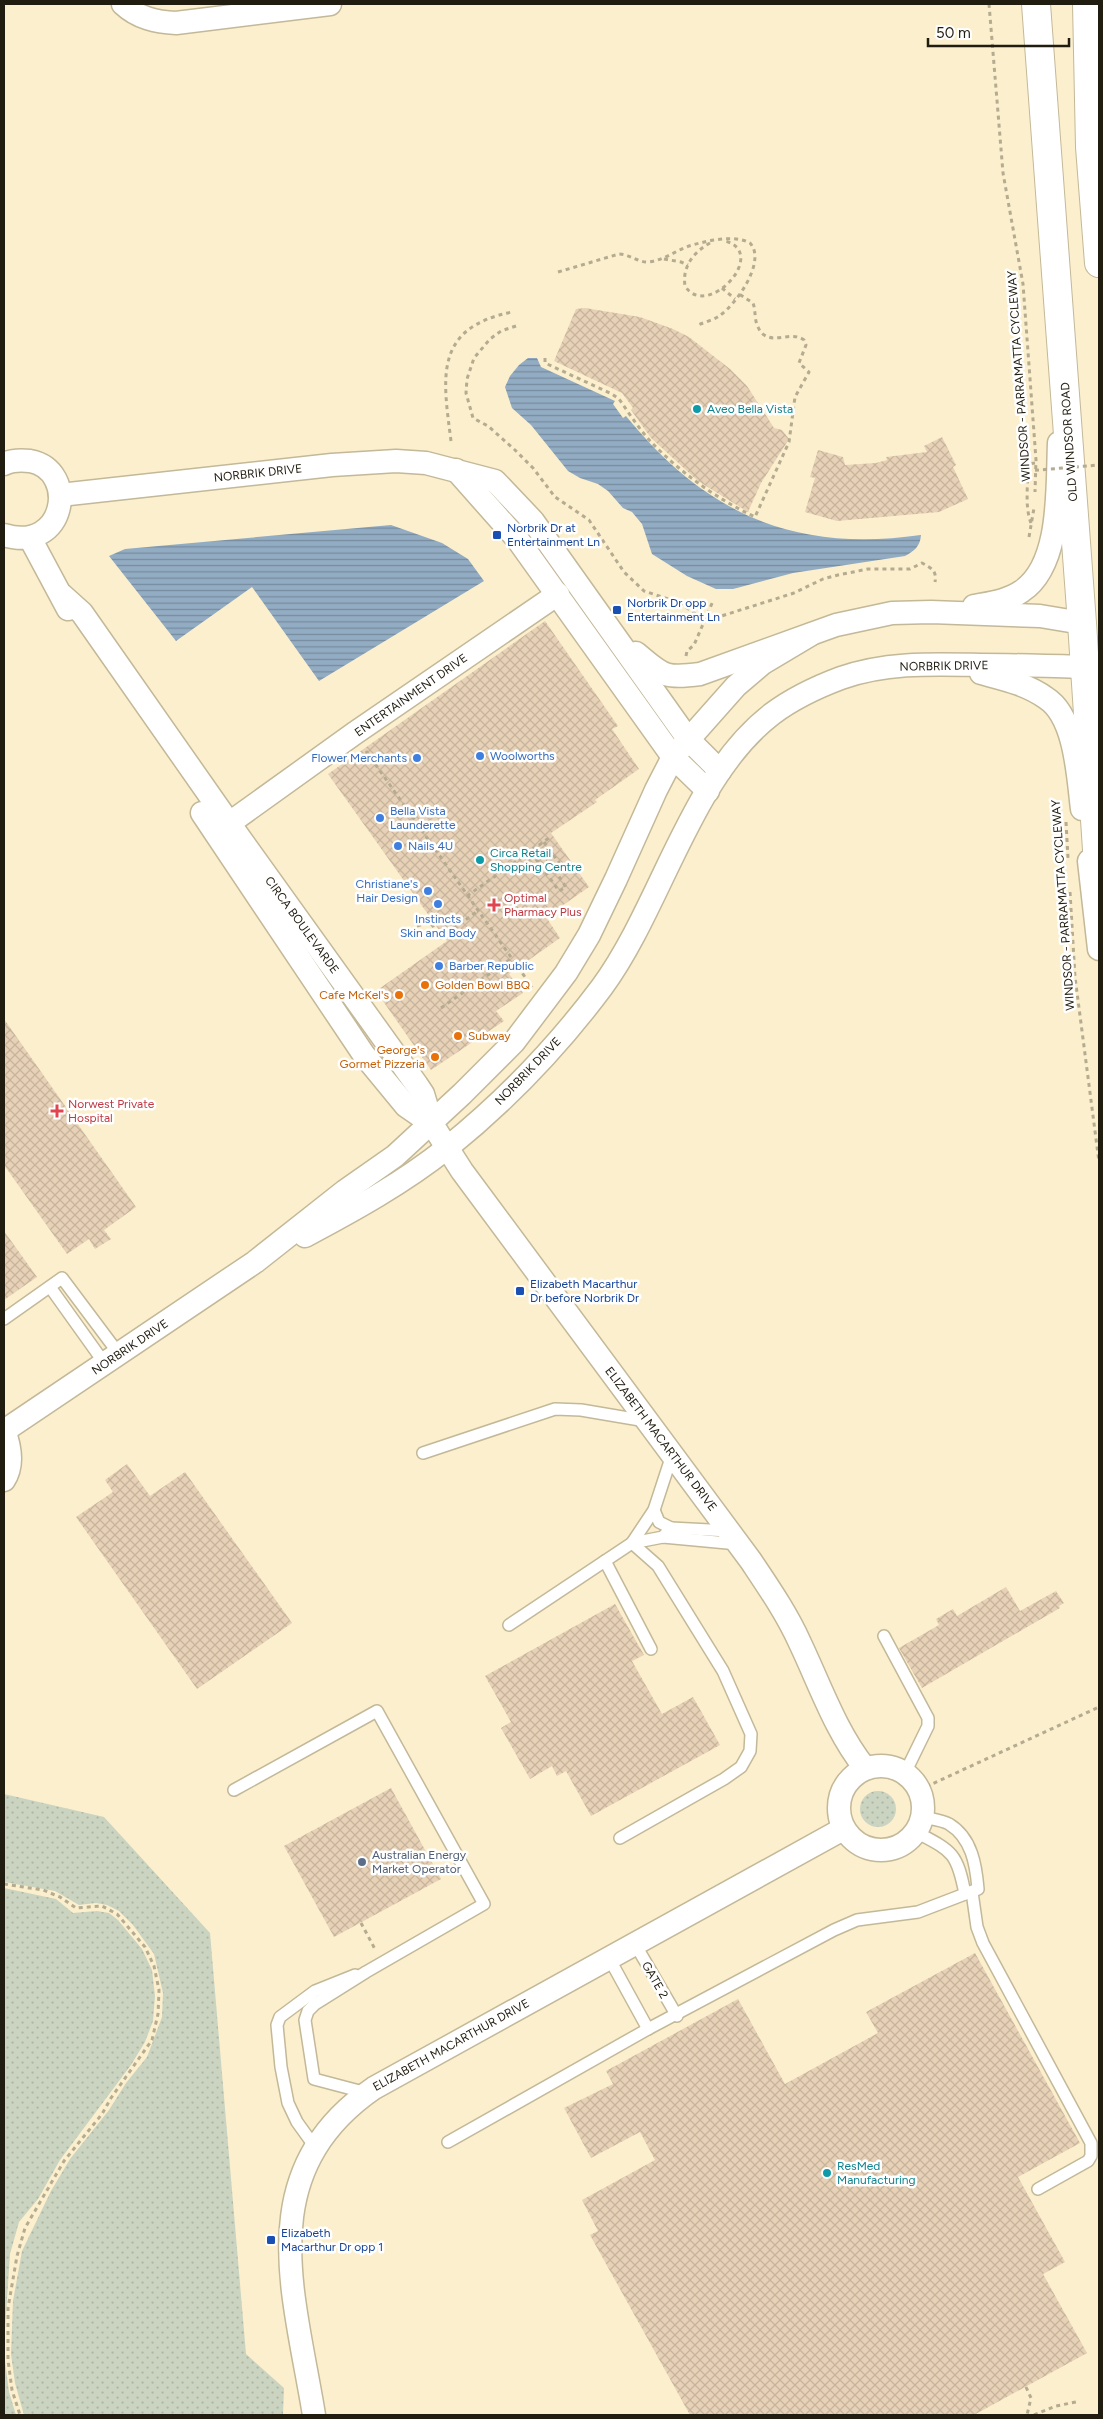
<svg xmlns="http://www.w3.org/2000/svg" width="1103" height="2419" font-family="Figtree,sans-serif">
<defs>
<pattern id="grass-dots" width="8" height="8" patternUnits="userSpaceOnUse" patternTransform="scale(1.25)"><rect width="8" height="8" fill="#cbd4c0"/><path d="M2 2h.1M6 6h.1" fill="none" stroke="#aeb5a4" stroke-width="1.8" stroke-linecap="round"/></pattern>
<pattern id="water-rules" width="6" height="5" patternUnits="userSpaceOnUse" patternTransform="scale(1.25)"><rect width="6" height="5" fill="#92acc3"/><path d="M0 2.5h6" fill="none" stroke="#778b9d"/></pattern>
<pattern id="building-cross-hatch" width="8" height="8" patternUnits="userSpaceOnUse" patternTransform="scale(1.25)"><rect width="8" height="8" fill="#e8d2b7"/><path d="M0 0l8 8M0 8l8-8" fill="none" stroke="#c7b49c"/></pattern>
</defs>
<rect width="100%" height="100%" fill="#fbefcd"/>
<!-- grass -->
<g fill="url(#grass-dots)">
<circle cx="878" cy="1809" r="18"/>
<polygon points="4,1794 104,1817 210,1933 246,2354 284,2388 283,2415 24,2415 15,2383 11,2354 13,2301 22,2251 51,2191 70,2159 109,2110 126,2083 147,2057 162,2017 163,1993 154,1954 133,1925 119,1911 107,1905 96,1903 79,1905 55,1891 4,1882"/>
<polygon points="4,1888 56,1899 73,1913 97,1911 109,1913 118,1920 142,1949 152,1970 155,1996 153,2021 145,2042 131,2065 60,2160 38,2199 19,2222 10,2254 4,2345"/>
<polygon points="4,2353 9,2392 16,2415 4,2415"/>
</g>
<!-- water -->
<g fill="url(#water-rules)">
<path d="M528 358H537L541 367 615 401 613 404 623 418 626 416C706 514 794 553 921 535 920 547 914 551 905 556L793 573 733 589H716L687 576 652 554 642 524 632 512 623 508 608 491 598 484 580 478 568 471 531 425 512 408 505 387 510 376 519 365Z"/>
<polygon points="391,525 442,543 468,559 484,581 319,681 252,587 176,641 109,556 125,549"/>
</g>
<!-- building -->
<g fill="url(#building-cross-hatch)">
<polygon points="585,308 640,317 673,329 689,337 730,369 747,386 774,428 782,430 789,439 761,483 748,512 698,481 651,438 631,410 633,408 622,393 554,361 576,309"/>
<polygon points="942,437 956,465 953,467 968,499 939,512 837,521 805,512 815,478 810,477 818,450 843,457 845,465 876,463 887,460 886,457 927,452 924,446"/>
<polygon points="545,621 618,726 612,729 639,769 595,800 597,802 551,833 589,887 546,917 560,938 509,974 523,993 496,1011 504,1021 431,1070 376,991 447,941 328,774"/>
<polygon points="4,1019 136,1207 104,1230 111,1239 95,1249 89,1239 67,1254 4,1165"/>
<polygon points="4,1231 37,1277 4,1300"/>
<polygon points="127,1464 150,1496 185,1472 292,1623 197,1689 76,1517 113,1492 105,1480"/>
<polygon points="1006,1587 1020,1611 1056,1591 1064,1603 1059,1606 1060,1608 922,1688 899,1648 939,1625 936,1619 953,1609 957,1616"/>
<polygon points="615,1604 644,1655 632,1661 662,1714 693,1697 720,1745 591,1816 566,1771 557,1776 552,1766 530,1779 501,1728 511,1722 485,1676"/>
<polygon points="391,1788 441,1879 334,1937 284,1846"/>
<polygon points="975,1953 1080,2143 1018,2177 1065,2262 1043,2274 1087,2353 974,2415 690,2415 590,2235 598,2231 582,2200 655,2160 640,2132 591,2158 564,2108 613,2084 606,2071 738,1999 785,2084 878,2033 866,2012"/>
</g>
<g fill="none" stroke-linecap="round" stroke-linejoin="round">
<defs>
<g id="service">
<polyline points="50,1287 105,1364"/>
<polyline points="4,1319 62,1278 119,1354"/>
<polyline points="423,1453 555,1409 581,1410 646,1421"/>
<polyline points="654,1510 659,1522 671,1528"/>
<polyline points="663,1537 671,1528 729,1531"/>
<polyline points="632,1543 663,1537 738,1544"/>
<polyline points="605,1561 651,1649"/>
<polyline points="509,1625 632,1543 654,1510 672,1455"/>
<polyline points="884,1636 928,1718 928,1726 905,1773"/>
<polyline points="234,1790 377,1711 484,1904 366,1972 315,2004 308,2011 305,2020 314,2079 367,2093"/>
<path d="M916 1832C952 1851 957 1852 965 1894"/>
<polyline points="620,1838 724,1779 741,1767 750,1751 751,1734 723,1671 658,1566 632,1543"/>
<polyline points="972,1892 977,1927 983,1943 1091,2143 1091,2156 1088,2161 1038,2189"/>
<polyline points="635,1944 677,2016"/>
<polyline points="609,1958 648,2029"/>
<path d="M448 2142 648 2029 834 1930 857 1920 918 1912 978 1889C976 1865 972 1838 949 1824 942 1820 931 1819 923 1817"/>
<polyline points="315,2147 297,2122 288,2103 281,2067 277,2025 280,2017 315,1991 355,1975"/>
</g>
<g id="minor">
<path d="M123 4C138 18 156 22 176 23L330 4"/>
<path d="M4 464C12 460 21 460 30 461 79 470 66 554 4 535"/>
<polyline points="456,470 518,540 673,757 708,791"/>
<polyline points="60,495 332,465 396,461 426,463 495,481 533,521 688,739 720,771"/>
<polyline points="30,538 68,609"/>
<path d="M62 595 82 613 229 823 417 1085 423 1094 432 1124 462 1171 751 1561C769 1588 787 1614 800 1643 820 1685 836 1732 865 1768"/>
<path d="M974 606C990 603 1008 601 1022 591 1062 564 1057 486 1059 443"/>
<path d="M636 653C663 675 663 679 700 674L836 625 892 613 931 612 1040 616 1082 623"/>
<path d="M981 673C1003 679 1027 684 1046 698 1076 717 1078 778 1082 809"/>
<polyline points="202,813 364,1055 406,1106 432,1124"/>
<polyline points="217,832 355,733 558,594"/>
<polyline points="1089,861 1099,949"/>
<path d="M305 1236C354 1210 403 1183 447 1148 504 1102 558 1046 602 987 662 905 690 777 772 714 792 699 817 687 841 678 886 662 933 664 980 665 1015 665 1049 666 1084 667"/>
<path d="M4 1430C10 1446 14 1465 4 1480"/>
<polyline points="4,1431 255,1262 345,1191 395,1156 462,1094 514,1042 566,973 589,935 616,879 656,790 673,757 736,686 763,663 810,635"/>
<circle cx="881" cy="1808" r="42"/>
<path d="M314 2415C294 2292 251 2173 374 2088L843 1829"/>
</g>
<g id="trunk">
<polyline points="1036,4 1082,623 1099,880"/>
<polyline points="1087,4 1090,147 1099,263"/>
</g>
</defs>
<!-- service casing -->
<use href="#service" stroke="#c3b898" stroke-width="14"/>
<!-- minor casing -->
<use href="#minor" stroke="#c3b898" stroke-width="25"/>
<!-- trunk casing -->
<use href="#trunk" stroke="#c3b898" stroke-width="30"/>
<!-- path -->
<g stroke="#b5ab90" stroke-width="3" stroke-dasharray="4 4" stroke-linecap="butt">
<polyline points="989,4 1003,173 1023,284 1036,460 1035,492"/>
<path d="M710 243C694 252 682 266 685 286 707 321 770 253 725 241"/>
<polyline points="664,259 681,262 688,265"/>
<path d="M558 272 619 254C630 254 638 263 649 262 664 260 675 251 689 246 706 241 734 234 750 243 767 261 736 305 719 316 713 320 705 322 698 325"/>
<polyline points="722,288 735,299"/>
<path d="M516 326 501 331 490 339 474 358 467 379 466 393 473 418 488 426 515 450 533 468 555 497 589 520 624 572 644 591 680 603 700 617 712 619 794 593 823 579 838 575 868 569H910L922 563C931 568 937 570 935 582"/>
<path d="M545 358V363L612 394 619 399C629 413 639 429 651 442 681 473 717 499 755 517L789 442 795 397 809 372 799 363 806 345 804 340C790 329 768 349 758 327 754 319 756 311 753 303L739 294"/>
<path d="M451 441C443 378 433 328 512 312"/>
<path d="M1031 523C1024 505 1029 483 1027 464L1035 463"/>
<polyline points="1029,537 1034,508"/>
<polyline points="686,656 687,651 694,645 713,601"/>
<polyline points="366,751 532,987"/>
<polyline points="1066,822 1068,858"/>
<polyline points="544,842 562,867"/>
<polyline points="536,859 559,891 566,887 538,846"/>
<polyline points="1070,892 1075,977 1099,1162"/>
<polyline points="467,896 549,838"/>
<polyline points="417,926 430,922 441,938 479,910"/>
<polyline points="441,1008 512,958"/>
<polyline points="919,1790 1099,1707"/>
<polyline points="4,1884 43,1890 60,1897 76,1908 102,1906 117,1914 145,1947 154,1966 159,1990 158,2014 152,2040 111,2098 102,2114 64,2161 25,2228 17,2256 8,2308 8,2360 12,2390 20,2415"/>
<polyline points="361,1923 376,1951"/>
<polyline points="1026,2387 1031,2398 1027,2415"/>
<polyline points="1034,2415 1056,2406 1076,2402"/>
</g>
<!-- service -->
<use href="#service" stroke="#fff" stroke-width="11"/>
<!-- minor -->
<use href="#minor" stroke="#fff" stroke-width="22"/>
<!-- trunk -->
<use href="#trunk" stroke="#fff" stroke-width="28"/>
<!-- path-bridge -->
<polyline stroke="#b5ab90" stroke-width="3" stroke-dasharray="4 4" stroke-linecap="butt" points="1027,471 1099,465"/>
</g>
<!-- markers -->
<g fill="#0f9aa8" stroke="#fff" stroke-width="2">
<circle cx="697" cy="409" r="5"/>
<circle cx="480" cy="860" r="5"/>
<circle cx="827" cy="2173" r="5"/>
</g>
<g fill="#1a4fb4" stroke="#fff" stroke-width="2">
<rect x="492" y="530" width="10" height="10" rx="2.5"/>
<rect x="612" y="605" width="10" height="10" rx="2.5"/>
<rect x="515" y="1286" width="10" height="10" rx="2.5"/>
<rect x="266" y="2235" width="10" height="10" rx="2.5"/>
</g>
<g fill="#3f7fe0" stroke="#fff" stroke-width="2">
<circle cx="480" cy="756" r="5"/>
<circle cx="417" cy="758" r="5"/>
<circle cx="380" cy="818" r="5"/>
<circle cx="398" cy="846" r="5"/>
<circle cx="428" cy="891" r="5"/>
<circle cx="438" cy="904" r="5"/>
<circle cx="439" cy="966" r="5"/>
</g>
<g fill="#e0444e" stroke="#fff" stroke-width="2">
<path d="M491.5 897.5h5v5h5v5h-5v5h-5v-5h-5v-5h5z"/>
<path d="M54.5 1103.5h5v5h5v5h-5v5h-5v-5h-5v-5h5z"/>
</g>
<g fill="#e8710a" stroke="#fff" stroke-width="2">
<circle cx="425" cy="985" r="5"/>
<circle cx="399" cy="995" r="5"/>
<circle cx="458" cy="1036" r="5"/>
<circle cx="435" cy="1057" r="5"/>
</g>
<circle fill="#5c6f8a" stroke="#fff" stroke-width="2" cx="362" cy="1862" r="5"/>
<g text-anchor="middle" dominant-baseline="central" stroke-width="5" stroke-linejoin="round" paint-order="stroke">
<!-- street labels -->
<g font-size="12" fill="#201c10" stroke="#fff">
<text transform="translate(1019 376) rotate(-94)">WINDSOR - PARRAMATTA CYCLEWAY</text>
<text transform="translate(1069 442) rotate(-94)">OLD WINDSOR ROAD</text>
<text transform="translate(258 473) rotate(-6)">NORBRIK DRIVE</text>
<text transform="translate(944 666) rotate(-1)">NORBRIK DRIVE</text>
<text transform="translate(411 695) rotate(-35)">ENTERTAINMENT DRIVE</text>
<text transform="translate(1063 905) rotate(-94)">WINDSOR - PARRAMATTA CYCLEWAY</text>
<text transform="translate(302 925) rotate(54)">CIRCA BOULEVARDE</text>
<text transform="translate(528 1071) rotate(-46)">NORBRIK DRIVE</text>
<text transform="translate(130 1347) rotate(-34)">NORBRIK DRIVE</text>
<text transform="translate(661 1439) rotate(53)">ELIZABETH MACARTHUR DRIVE</text>
<text transform="translate(655 1980) rotate(60)">GATE 2</text>
<text transform="translate(451 2045) rotate(-29)">ELIZABETH MACARTHUR DRIVE</text>
</g>
<!-- culture labels -->
<g font-size="12" fill="#0d838f" stroke="#fff" text-anchor="start">
<text x="707" y="409">Aveo Bella Vista</text>
<text x="490" y="853">Circa Retail<tspan x="490" dy="14">Shopping Centre</tspan></text>
<text x="837" y="2166">ResMed<tspan x="837" dy="14">Manufacturing</tspan></text>
</g>
<!-- transit labels -->
<g font-size="12" fill="#164399" stroke="#fff" text-anchor="start">
<text x="507" y="528">Norbrik Dr at<tspan x="507" dy="14">Entertainment Ln</tspan></text>
<text x="627" y="603">Norbrik Dr opp<tspan x="627" dy="14">Entertainment Ln</tspan></text>
<text x="530" y="1284">Elizabeth Macarthur<tspan x="530" dy="14">Dr before Norbrik Dr</tspan></text>
<text x="281" y="2233">Elizabeth<tspan x="281" dy="14">Macarthur Dr opp 1</tspan></text>
</g>
<!-- shop labels -->
<g font-size="12" fill="#366cbe" stroke="#fff" text-anchor="start">
<text x="490" y="756">Woolworths</text>
<text x="407" y="758" text-anchor="end">Flower Merchants</text>
<text x="390" y="811">Bella Vista<tspan x="390" dy="14">Launderette</tspan></text>
<text x="408" y="846">Nails 4U</text>
<text x="418" y="884" text-anchor="end">Christiane's<tspan x="418" dy="14">Hair Design</tspan></text>
<text x="438" y="919" text-anchor="middle">Instincts<tspan x="438" dy="14">Skin and Body</tspan></text>
<text x="449" y="966">Barber Republic</text>
</g>
<!-- health labels -->
<g font-size="12" fill="#be3a42" stroke="#fff" text-anchor="start">
<text x="504" y="898">Optimal<tspan x="504" dy="14">Pharmacy Plus</tspan></text>
<text x="68" y="1104">Norwest Private<tspan x="68" dy="14">Hospital</tspan></text>
</g>
<!-- food labels -->
<g font-size="12" fill="#c56008" stroke="#fff" text-anchor="start">
<text x="435" y="985">Golden Bowl BBQ</text>
<text x="389" y="995" text-anchor="end">Cafe McKel's</text>
<text x="468" y="1036">Subway</text>
<text x="425" y="1050" text-anchor="end">George's<tspan x="425" dy="14">Gormet Pizzeria</tspan></text>
</g>
<!-- service labels -->
<g font-size="12" fill="#4e5e75" stroke="#fff" text-anchor="start">
<text x="372" y="1855">Australian Energy<tspan x="372" dy="14">Market Operator</tspan></text>
</g>
</g>
<!-- border -->
<rect width="1103" height="2419" fill="none" stroke="#201c10" stroke-width="10"/>
<!-- scale -->
<path d="M928 38v8h141v-8" fill="none" stroke="#201c10" stroke-width="2.5"/>
<text x="936" y="38" font-size="15" fill="#201c10" stroke="#ffffff" stroke-width="4" paint-order="stroke">50 m</text>
</svg>
